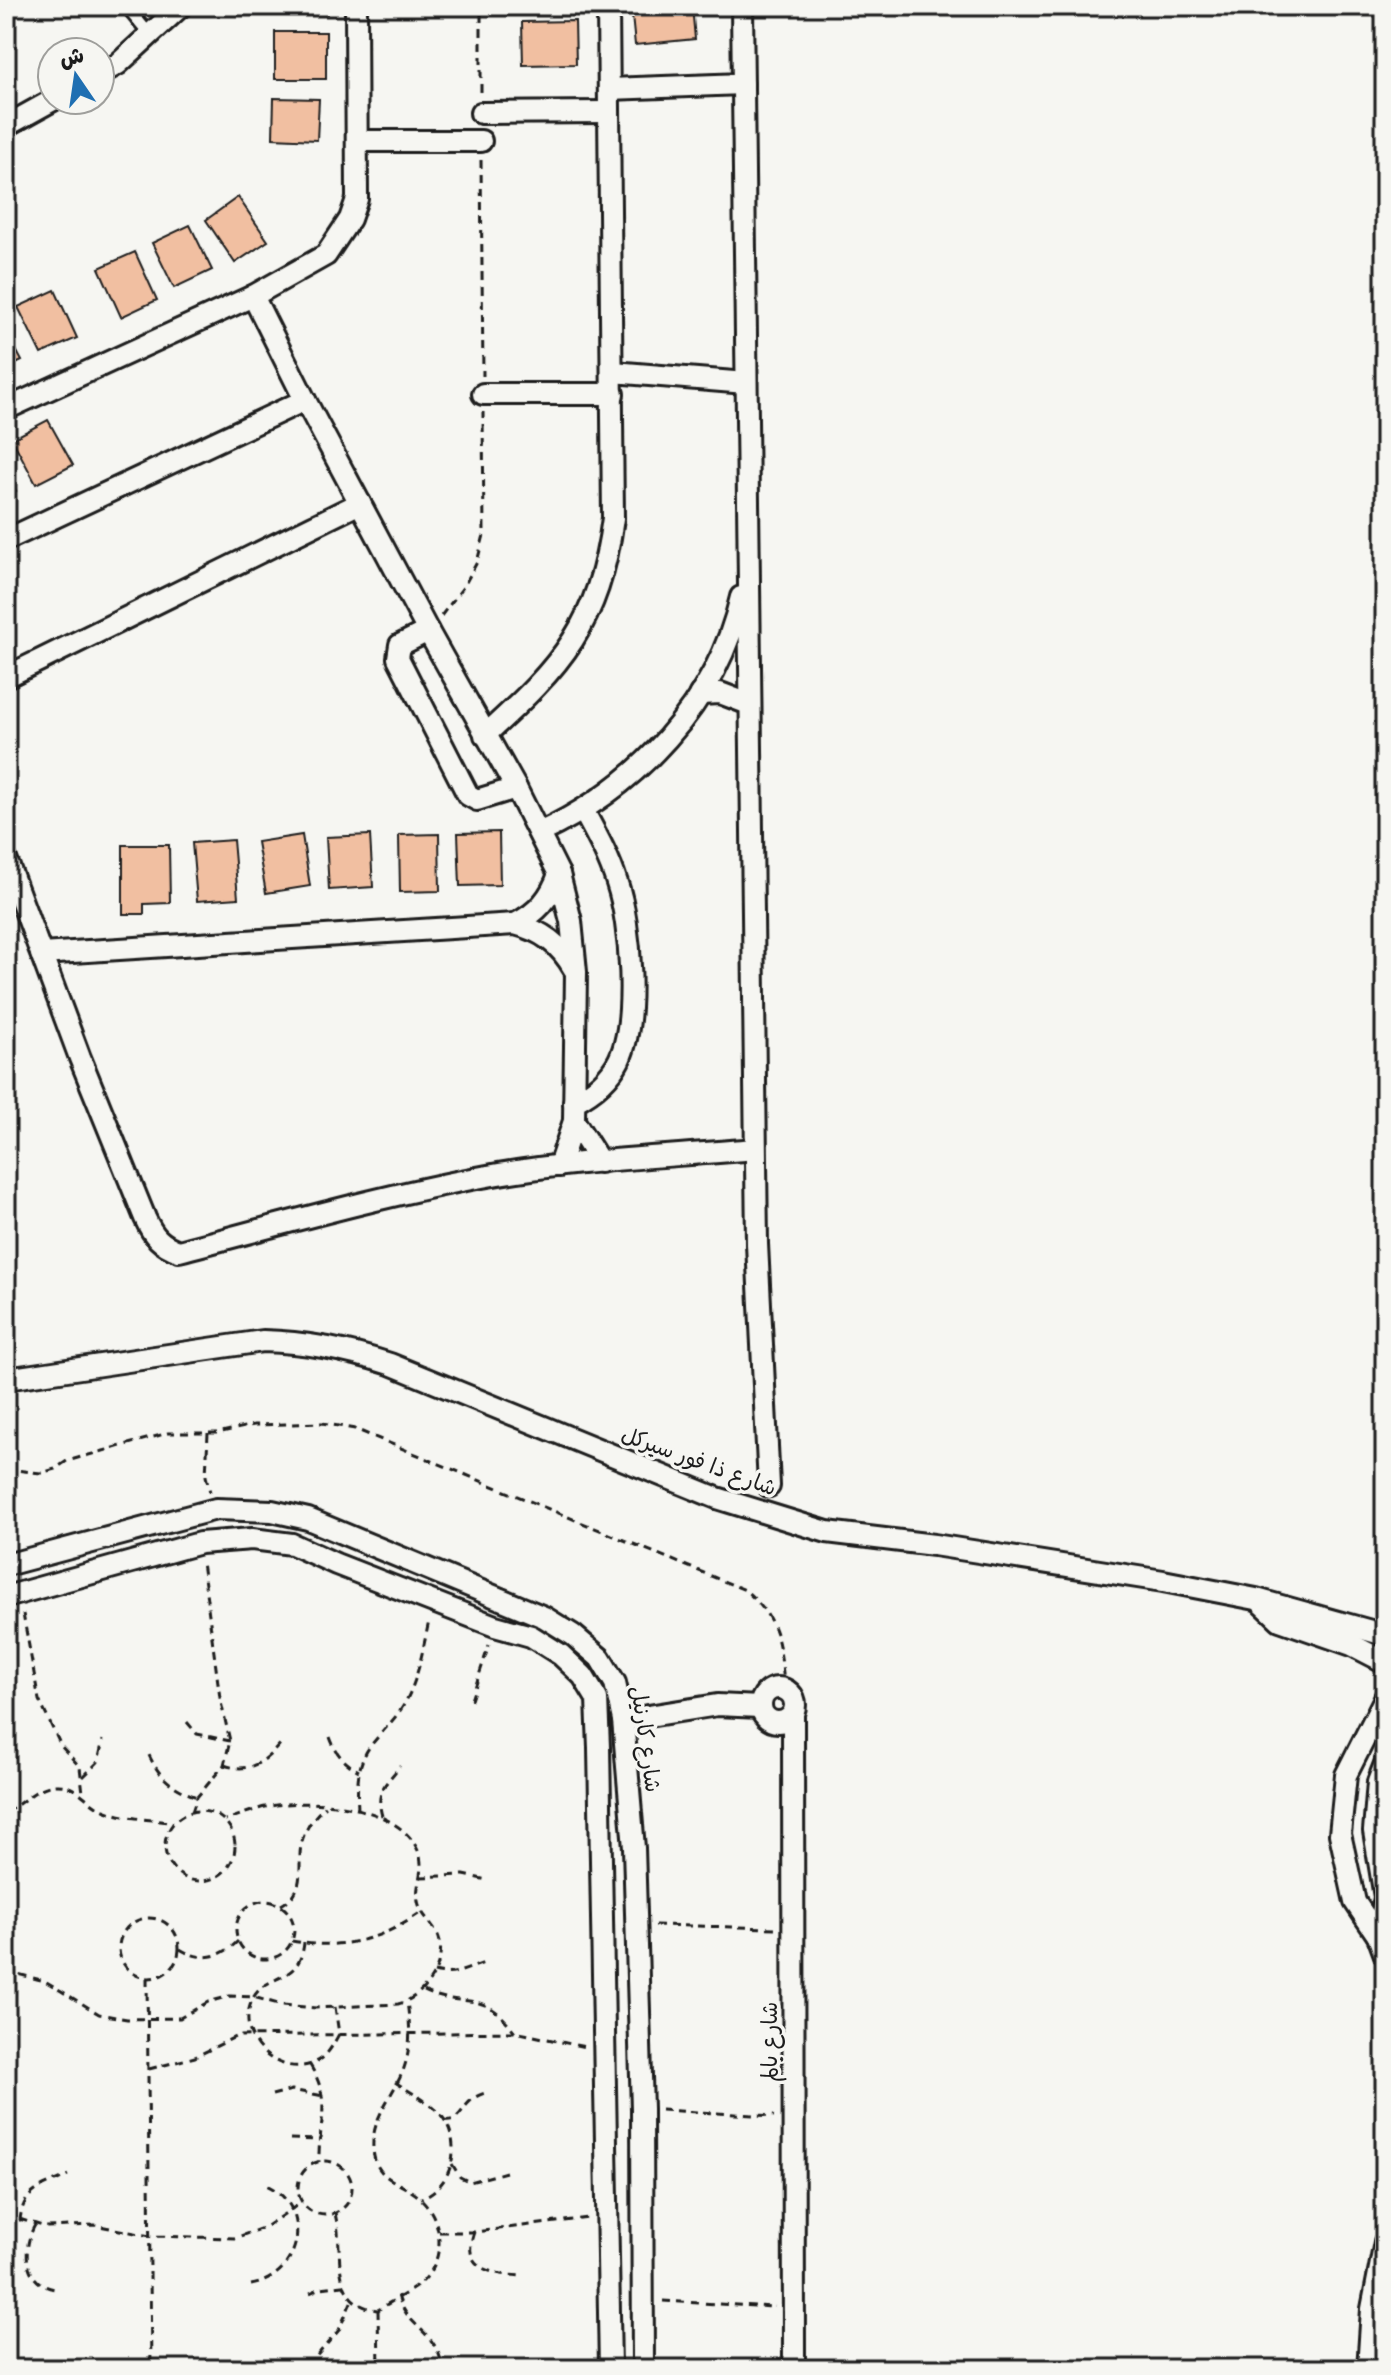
<svg xmlns="http://www.w3.org/2000/svg" width="1391" height="2375" font-family="Sriracha,'Playpen Sans Arabic',sans-serif">
<rect width="100%" height="100%" fill="#f6f6f2"/>
<filter id="ink" filterUnits="userSpaceOnUse"><feTurbulence type="fractalNoise" baseFrequency=".0125" numOctaves="2"/><feDisplacementMap in="SourceGraphic" scale="16" xChannelSelector="R" yChannelSelector="G"/><feConvolveMatrix kernelMatrix="1 2 1 2 8 2 1 2 1" color-interpolation-filters="sRGB"/></filter>
<g filter="url(#ink)">
<!-- building -->
<g fill="#f1bfa1" stroke="#1c1c1c" stroke-width="2">
<rect x="276" y="6" width="51" height="8"/>
<polygon points="631,6 692,6 695,39 635,45"/>
<polygon points="575,21 576,64 523,65 522,22"/>
<rect x="275" y="32" width="51" height="47"/>
<polygon points="274,98 319,99 317,140 273,138"/>
<polygon points="238,197 268,241 235,263 206,220"/>
<polygon points="190,225 212,270 174,288 152,243"/>
<polygon points="135,252 157,300 121,317 99,268"/>
<polygon points="55,290 77,338 41,354 18,307"/>
<polygon points="6,331 22,361 6,369"/>
<polygon points="48,420 73,465 36,484 12,439"/>
<polygon points="6,472 16,491 6,497"/>
<polygon points="499,832 500,885 460,886 458,833"/>
<polygon points="439,834 440,891 400,892 399,835"/>
<polygon points="302,835 310,886 266,893 257,842"/>
<polygon points="370,835 373,887 329,890 326,837"/>
<polygon points="233,840 238,898 197,901 192,843"/>
<polygon points="123,845 169,845 170,903 144,904 144,914 123,914"/>
</g>
<g fill="none" stroke-linecap="round" stroke-linejoin="round">
<defs>
<polyline id="service" points="126,6 151,36"/>
<g id="minor">
<polyline points="742,6 757,1244 769,1486"/>
<polyline points="100,74 118,64 181,6"/>
<polyline points="609,89 743,84"/>
<polyline points="481,113 609,112"/>
<polyline points="6,126 53,100"/>
<polyline points="357,141 481,141"/>
<polyline points="253,296 305,400 428,631 516,788 559,874 571,921 576,972 574,1121 559,1166"/>
<polyline points="613,372 746,383"/>
<polyline points="483,394 613,394"/>
<polyline points="6,409 253,296 326,255 350,219 357,199 356,6"/>
<polyline points="6,540 305,400"/>
<polyline points="428,631 400,645 398,658 468,795 477,800 516,788"/>
<polyline points="6,677 360,503"/>
<polyline points="700,694 720,693 749,704"/>
<path d="M485 735C562 665 599 625 613 518L608 6"/>
<path d="M539 833C636 788 717 704 741 597"/>
<path d="M6 859 80 1058 145 1218C153 1236 161 1245 179 1251 279 1225 380 1196 482 1177 571 1160 664 1157 755 1149"/>
<path d="M515 924C538 913 551 897 559 874"/>
<path d="M41 954 515 924C542 931 560 944 574 969"/>
<path d="M574 1102C593 1092 609 1080 619 1060 638 1021 631 924 617 883 609 857 596 834 583 810"/>
<polyline points="574,1121 600,1162"/>
<path d="M6 1379 263 1341C308 1342 347 1350 390 1364L717 1498 827 1532 934 1545 1163 1581 1256 1599 1385 1635"/>
<polyline points="6,1565 216,1509 272,1511 308,1519 544,1617 573,1635 600,1658 615,1683 623,1720 634,1848 642,2109 643,2369"/>
<polyline points="6,1597 200,1543 252,1539 292,1544 336,1564 495,1626 531,1636 561,1655 583,1676 597,1699 599,1748 610,2369"/>
<polyline points="1262,1603 1280,1620 1352,1645 1385,1662"/>
<circle cx="778" cy="1705" r="17"/>
<polyline points="1385,1698 1346,1775 1340,1834 1355,1902 1378,1936 1385,1955"/>
<polyline points="793,1715 794,2369"/>
<polyline points="623,1720 717,1705 760,1707"/>
<polyline points="1378,1936 1385,1897 1374,1831 1378,1782 1385,1764"/>
<polyline points="1368,2369 1372,2309 1385,2242"/>
</g>
</defs>
<!-- service casing -->
<use href="#service" stroke="#1c1c1c" stroke-width="16"/>
<!-- minor casing -->
<use href="#minor" stroke="#1c1c1c" stroke-width="26"/>
<!-- path -->
<g stroke="#1c1c1c" stroke-width="3" stroke-dasharray="8 6" stroke-linecap="butt">
<polyline points="481,92 481,6"/>
<polyline points="481,160 483,376"/>
<polyline points="441,616 464,586 477,562 484,535 483,412"/>
<polyline points="208,1433 206,1476 210,1492"/>
<path d="M6 1469 41 1473 55 1469 67 1461 168 1433H217L254 1425 322 1423 355 1429 745 1590C781 1621 779 1645 785 1689"/>
<polyline points="23,1614 39,1700 61,1746 80,1767 83,1793"/>
<polyline points="471,1700 489,1645"/>
<polyline points="187,1722 197,1734 230,1741"/>
<path d="M330 1737C336 1754 343 1762 359 1771"/>
<path d="M149 1755C160 1779 173 1788 197 1797"/>
<path d="M224 1765C250 1774 266 1761 282 1742"/>
<polyline points="83,1777 98,1762 103,1740"/>
<path d="M358 1810C357 1787 356 1763 372 1744 384 1729 398 1717 407 1699 419 1675 423 1648 429 1621"/>
<circle cx="200" cy="1846" r="35"/>
<path d="M6 1812C20 1805 33 1790 49 1786 75 1780 84 1801 104 1810 125 1819 151 1819 173 1823"/>
<polyline points="192,1812 197,1797 224,1765 230,1741 220,1698 202,1562"/>
<path d="M382 1816C375 1791 385 1785 400 1766"/>
<polyline points="420,1877 464,1875 487,1880"/>
<circle cx="265" cy="1930" r="29"/>
<path d="M281 1905C302 1894 300 1877 300 1856 300 1836 311 1818 326 1806"/>
<circle cx="149" cy="1948" r="30"/>
<polyline points="655,1925 775,1928"/>
<path d="M292 1941C340 1950 380 1941 420 1913"/>
<path d="M304 1943C299 1990 259 1968 249 2009 240 2047 287 2082 321 2059 329 2053 334 2043 339 2034L335 2007"/>
<path d="M180 1949C201 1962 221 1958 238 1941"/>
<path d="M6 1971 45 1981 99 2014 127 2019 180 2018 208 2002 230 1996 253 1997 282 2005 316 2008 398 2004C423 1998 447 1965 439 1938 434 1923 421 1917 418 1901 415 1885 425 1870 419 1853 401 1805 315 1798 271 1806 256 1808 240 1816 225 1820"/>
<path d="M434 1972C453 1977 466 1969 484 1963"/>
<polyline points="147,1978 151,2369"/>
<path d="M424 1991C464 2010 481 1986 515 2032"/>
<path d="M310 2065C333 2103 318 2122 319 2162"/>
<polyline points="149,2069 195,2057 237,2036 515,2032 585,2047"/>
<path d="M395 2082C410 2092 430 2102 441 2115 463 2142 454 2186 421 2198"/>
<polyline points="272,2095 292,2090 323,2096"/>
<polyline points="661,2110 774,2116"/>
<path d="M444 2120C465 2123 459 2098 489 2092"/>
<polyline points="290,2139 319,2140"/>
<circle cx="325" cy="2188" r="27"/>
<polyline points="452,2164 460,2177 470,2182 506,2172"/>
<path d="M335 2214C345 2250 327 2304 378 2310 391 2301 413 2291 424 2280 446 2257 443 2219 420 2198 400 2179 371 2182 373 2141 375 2112 395 2093 404 2068 412 2045 410 2025 407 2001"/>
<polyline points="6,2215 46,2227 95,2225 150,2236 235,2238 265,2227 302,2202"/>
<path d="M35 2225C22 2247 23 2284 55 2289"/>
<path d="M6 2226 20 2220C23 2189 44 2187 68 2175"/>
<polyline points="439,2232 474,2232 589,2218"/>
<path d="M474 2232C460 2270 493 2274 521 2276"/>
<path d="M251 2285C302 2276 316 2206 264 2184"/>
<polyline points="310,2293 321,2288 343,2285"/>
<path d="M398 2295C406 2328 435 2329 442 2365"/>
<polyline points="663,2301 775,2307"/>
<polyline points="378,2310 379,2369"/>
<polyline points="308,2366 339,2330 352,2300"/>
</g>
<!-- service -->
<use href="#service" stroke="#f6f6f2" stroke-width="10"/>
<!-- minor -->
<use href="#minor" stroke="#f6f6f2" stroke-width="20"/>
</g>
</g>
<g text-anchor="middle" dominant-baseline="central" stroke-width="7" stroke-linejoin="round" paint-order="stroke">
<!-- street labels -->
<g font-size="22" fill="#1c1c1c" stroke="#f6f6f2">
<text transform="translate(699 1461) rotate(20)">شارع ذا فور سيركل</text>
<text transform="translate(646 1739) rotate(82)">شارع كارنيل</text>
<text transform="translate(769 2042) rotate(-90)">شارع بالم</text>
</g>
</g>
<!-- margin -->
<rect width="1391" height="2375" fill="none" stroke="#f6f6f2" stroke-width="32"/>
<rect x="16" y="16" width="1359" height="2343" fill="none" stroke="#1c1c1c" stroke-width="3" filter="url(#ink)"/>
<!-- north arrow -->
<g transform="translate(76 76) rotate(347)"><circle r="38" fill="#f6f6f2" stroke="#9f9f9c" stroke-width="2"/>
<path d="M0-6L14 30L0 20L-14 30Z" fill="#1f6fb2"/>
<text y="-12" font-size="22" font-weight="bold" text-anchor="middle" fill="#1c1c1c">ش</text>
</g>
</svg>
